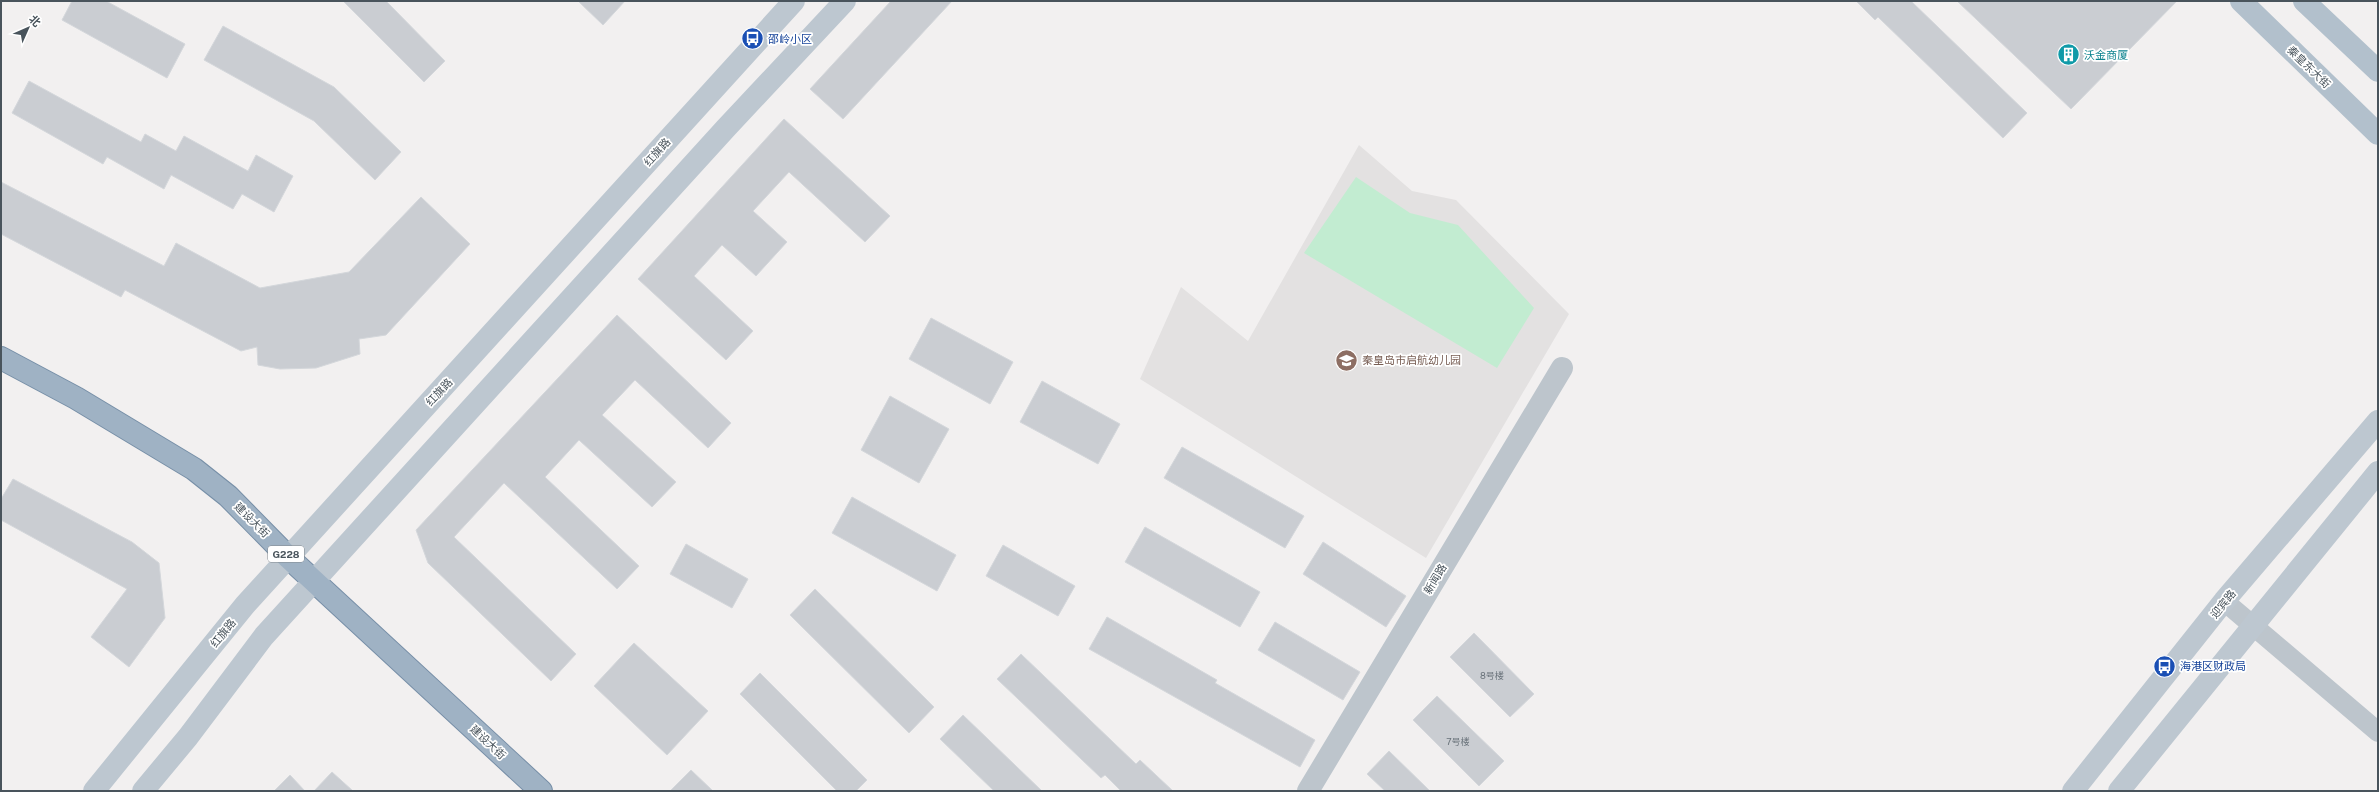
<svg xmlns="http://www.w3.org/2000/svg" width="2379" height="792" font-family="'Public Sans','Noto Sans SC',sans-serif">
<rect width="100%" height="100%" fill="#f2f0f0"/>
<!-- education -->
<polygon fill="#e3e1e1" points="1359,145 1412,191 1456,200 1569,314 1426,558 1140,379 1181,287 1248,341"/>
<!-- green -->
<polygon fill="#c2ecd1" points="1356,177 1410,213 1458,225 1534,308 1497,368 1304,253"/>
<!-- building -->
<g fill="#cacdd2" stroke="#d4d7db">
<polygon points="72,1 106,1 185,44 167,78 62,20"/>
<polygon points="343,1 386,1 445,61 424,82"/>
<polygon points="578,1 625,1 603,25"/>
<polygon points="891,1 952,1 843,119 810,89"/>
<polygon points="1856,1 1911,1 2027,113 2003,138 1878,17 1875,20"/>
<polygon points="1957,1 2177,1 2071,109"/>
<polygon points="223,26 334,87 401,152 375,180 314,121 204,60"/>
<polygon points="29,81 141,142 145,134 176,151 184,136 248,171 256,155 293,176 274,212 242,194 233,209 171,175 164,189 107,157 103,164 12,113"/>
<polygon points="784,119 890,216 865,242 789,172 753,211 787,242 756,276 722,245 694,276 753,331 726,360 638,279"/>
<polygon points="1,182 164,266 176,243 260,288 349,272 421,197 470,244 386,335 359,339 360,354 316,368 280,369 258,365 257,347 241,351 125,290 121,297 1,234"/>
<polygon points="617,315 731,423 708,448 635,380 602,415 676,482 652,507 579,440 545,477 639,566 617,589 504,483 454,537 576,654 551,681 428,563 416,530"/>
<polygon points="931,318 1013,362 990,404 909,359"/>
<polygon points="1042,381 1120,424 1098,464 1020,422"/>
<polygon points="890,396 949,429 919,483 861,450"/>
<polygon points="1182,447 1304,516 1285,548 1164,478"/>
<polygon points="13,479 132,542 159,563 165,618 129,667 91,637 127,589 1,520 1,499"/>
<polygon points="852,497 956,555 937,591 832,533"/>
<polygon points="1145,527 1260,592 1240,627 1125,562"/>
<polygon points="1323,542 1406,596 1386,627 1303,574"/>
<polygon points="686,544 748,579 732,608 670,574"/>
<polygon points="1003,545 1075,586 1058,616 986,576"/>
<polygon points="815,589 934,707 909,733 790,615"/>
<polygon points="1107,617 1217,680 1215,683 1315,740 1300,767 1089,649"/>
<polygon points="1275,622 1360,672 1343,700 1258,650"/>
<polygon points="1474,633 1534,694 1510,717 1450,657"/>
<polygon points="634,643 708,711 667,755 594,686"/>
<polygon points="1021,654 1136,764 1140,760 1173,791 1121,791 1105,775 1101,778 997,679"/>
<polygon points="760,673 867,780 856,791 837,791 740,694"/>
<polygon points="1437,696 1504,761 1479,786 1413,720"/>
<polygon points="963,715 1042,791 994,791 940,739"/>
<polygon points="1389,751 1430,791 1385,791 1367,774"/>
<polygon points="691,770 713,791 670,791"/>
<polygon points="332,772 353,791 314,791"/>
<polygon points="290,775 305,791 274,791"/>
</g>
<g fill="none" stroke-linecap="round" stroke-linejoin="round">
<defs>
<polyline id="trunk" points="1,358 76,398 194,469 228,496 289,558 541,791"/>
</defs>
<!-- trunk casing -->
<use href="#trunk" stroke="#778fa7" stroke-width="24"/>
<!-- minor -->
<polyline stroke="#bdc5cc" stroke-width="20" points="2224,601 2378,732"/>
<!-- tertiary -->
<polyline stroke="#bdc5cc" stroke-width="22" points="1308,791 1562,368"/>
<!-- secondary -->
<g stroke="#bdc7d0" stroke-width="22">
<polyline points="94,791 245,605 794,1"/>
<polyline points="143,791 188,737 264,636 726,128 845,1"/>
<polyline points="2073,791 2224,601 2378,421"/>
<polyline points="2119,791 2378,472"/>
</g>
<!-- primary -->
<g stroke="#b2c0cc" stroke-width="22">
<polyline points="2241,1 2378,134"/>
<polyline points="2304,1 2378,71"/>
</g>
<!-- trunk -->
<use href="#trunk" stroke="#9fb2c4" stroke-width="22"/>
</g>
<!-- icons -->
<defs>
<symbol id="bus-disc" viewBox="-11 -11 22 22"><circle r="9.5" fill="#1a4fb4" stroke="#fff"/><path d="M-5-6H5V4H4V6H2V4H-2V6H-4V4H-5ZM-3.5-4V0h7V-4ZM-3.5 1.2v1.5H-2V1.2ZM2 1.2v1.5H3.5V1.2Z" fill="#fff"/></symbol>
<symbol id="building-disc" viewBox="-11 -11 22 22"><circle r="9.5" fill="#0f9aa8" stroke="#fff"/><path d="M-4-6H4V6H1V3H-1V6H-4ZM-2.5-4.3h1.7v1.8h-1.7ZM.8-4.3h1.7v1.8H.8ZM-2.5-1h1.7V.8h-1.7ZM.8-1h1.7V.8H.8Z" fill="#fff"/></symbol>
<symbol id="school-disc" viewBox="-11 -11 22 22"><circle r="9.5" fill="#8d6e63" stroke="#fff"/><path d="M0-5L7-2L0 1L-7-2ZM-4 1L0 2.5L4 1V4Q0 6-4 4Z" fill="#fff"/></symbol>
</defs>
<g fill-rule="evenodd">
<use href="#bus-disc" x="740" y="26" width="25" height="25"/>
<use href="#building-disc" x="2056" y="42" width="25" height="25"/>
<use href="#school-disc" x="1334" y="348" width="25" height="25"/>
<use href="#bus-disc" x="2152" y="654" width="25" height="25"/>
</g>
<g text-anchor="middle" dominant-baseline="central" stroke-width="3.5" stroke-linejoin="round" paint-order="stroke">
<!-- number labels -->
<g font-size="9" fill="#69727a">
<text x="1492" y="675">8号楼</text>
<text x="1458" y="741">7号楼</text>
</g>
<!-- shield labels -->
<rect fill="#fff" stroke="#80878d" stroke-width="1" x="268" y="546" width="36" height="16" rx="3"/>
<g font-size="10" font-weight="bold" fill="#49545c">
<text x="286" y="554">G228</text>
</g>
<!-- transit labels -->
<g font-size="11" fill="#164399" stroke="#fff" text-anchor="start">
<text x="768" y="39">邵岭小区</text>
<text x="2180" y="666">海港区财政局</text>
</g>
<!-- culture labels -->
<g font-size="11" fill="#0d838f" stroke="#fff" text-anchor="start">
<text x="2084" y="55">沃金商厦</text>
</g>
<!-- street labels -->
<g font-size="11" fill="#49545c" stroke="#fff">
<text transform="translate(2309 67) rotate(44)">秦皇东大街</text>
<text transform="translate(657 152) rotate(-48)">红旗路</text>
<text transform="translate(439 392) rotate(-47)">红旗路</text>
<text transform="translate(252 520) rotate(45)">建设大街</text>
<text transform="translate(1435 579) rotate(-59)">新闻路</text>
<text transform="translate(2223 604) rotate(-51)">迎宾路</text>
<text transform="translate(223 633) rotate(-51)">红旗路</text>
<text transform="translate(488 742) rotate(43)">建设大街</text>
</g>
<!-- education labels -->
<g font-size="11" fill="#785e54" stroke="#fff" text-anchor="start">
<text x="1362" y="360">秦皇岛市启航幼儿园</text>
</g>
</g>
<!-- border -->
<rect width="2379" height="792" fill="none" stroke="#49545c" stroke-width="4"/>
<!-- north arrow -->
<g transform="translate(28 28) rotate(45)" stroke="#ffffff" stroke-width="3" paint-order="stroke">
<path d="M0-3L7 15L0 10L-7 15Z" fill="#49545c"/>
<text y="-6" font-size="11" font-weight="bold" text-anchor="middle" fill="#49545c">北</text>
</g>
</svg>
